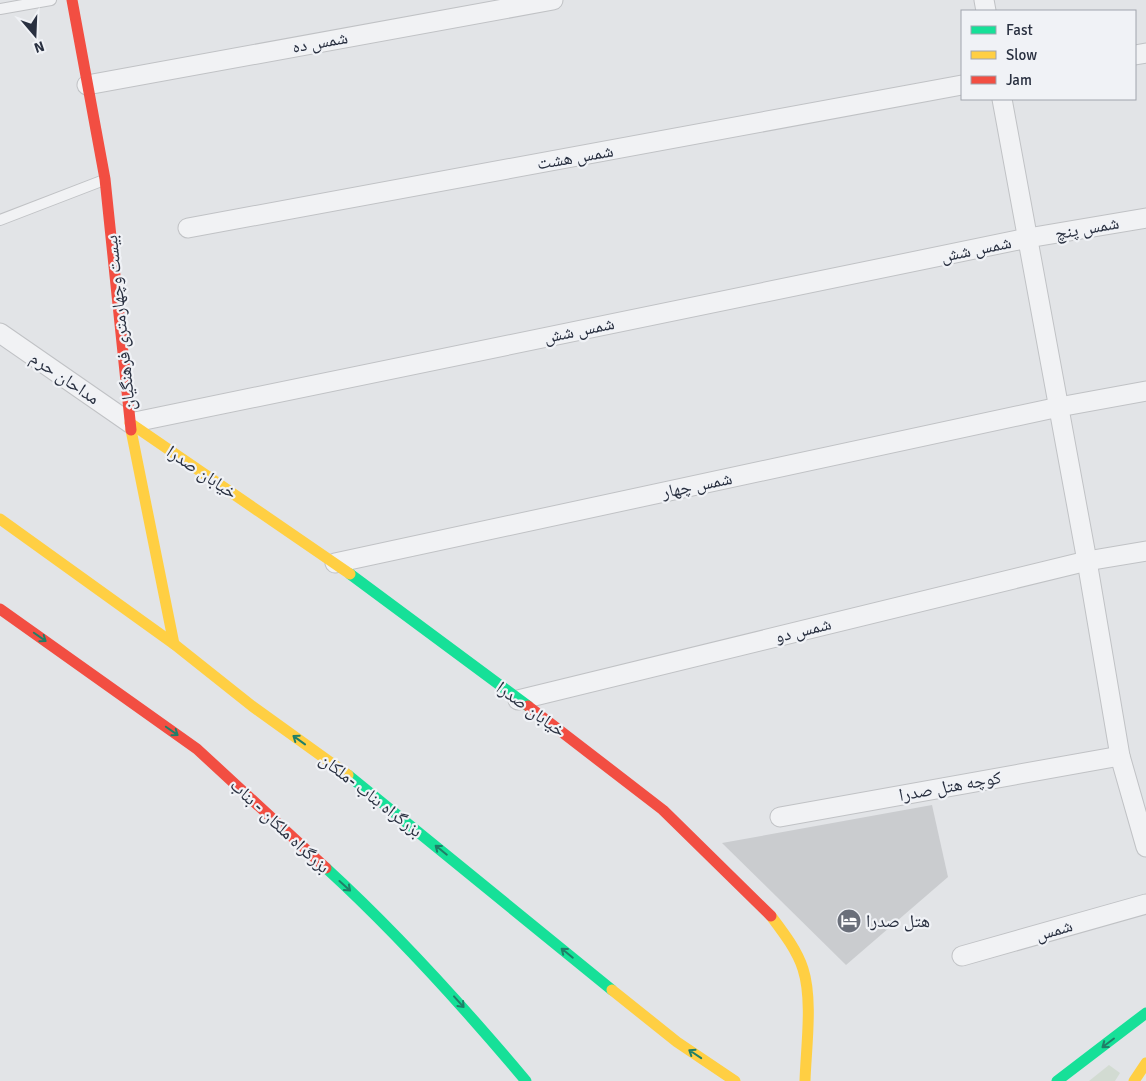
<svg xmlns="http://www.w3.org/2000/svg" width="1146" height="1081" font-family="Signika,'Noto Naskh Arabic',sans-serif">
<rect width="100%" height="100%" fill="#e2e4e7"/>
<!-- green -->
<polygon fill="#d2dbd2" points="1109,1065 1120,1073 1115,1081 1089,1081"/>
<!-- building -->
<polygon fill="#cacccf" points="932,805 948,877 846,965 722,843"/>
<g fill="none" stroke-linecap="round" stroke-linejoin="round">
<defs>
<g id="lane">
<polyline points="0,9 51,0"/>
<polyline points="0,220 104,180"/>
</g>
<g id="street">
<polyline points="984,0 986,11"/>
<polyline points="1135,55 1146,53"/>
<polyline points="87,85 553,0"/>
<polyline points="1002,99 1087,561 1120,756 1146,847"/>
<polyline points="188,228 962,85"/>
<polyline points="0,333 130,423 1028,238 1146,218"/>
<polyline points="335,563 1059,407 1146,391"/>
<polyline points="518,700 1087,561 1146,551"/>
<polyline points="780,817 1120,756"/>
<polyline points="962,956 1146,904"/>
</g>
</defs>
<!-- lane casing -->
<use href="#lane" stroke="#c0c2c5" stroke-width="12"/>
<!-- street casing -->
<use href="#street" stroke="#c0c2c5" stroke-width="21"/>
<!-- lane -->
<use href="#lane" stroke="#f1f2f4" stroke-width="10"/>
<!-- street -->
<use href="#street" stroke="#f1f2f4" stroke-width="19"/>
<!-- fast -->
<g stroke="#16e098" stroke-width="11">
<polyline points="350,574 528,706"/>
<polyline points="348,775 612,990"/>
<path d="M326 868C398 934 463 1006 526 1081"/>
<polyline points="1057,1081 1146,1013"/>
</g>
<!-- slow -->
<g stroke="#ffcf43" stroke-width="11">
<polyline points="130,423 350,574"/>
<polyline points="131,430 174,644"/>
<polyline points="0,519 174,644 252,706 348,775"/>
<path d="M771 916C783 932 797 950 803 969 813 1000 806 1048 805 1081"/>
<polyline points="612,990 677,1042 735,1081"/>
<polyline points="1134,1081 1146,1063"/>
</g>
<!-- jam -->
<g stroke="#f24e42" stroke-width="11">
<polyline points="72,0 105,179 131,430"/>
<polyline points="0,609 197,749 326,868"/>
<polyline points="528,706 663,810 771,916"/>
</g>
</g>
<!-- one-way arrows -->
<defs><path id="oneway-shaft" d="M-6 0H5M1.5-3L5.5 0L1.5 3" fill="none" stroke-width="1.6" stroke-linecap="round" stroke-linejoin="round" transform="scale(1.25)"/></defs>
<g stroke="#207f68">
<use href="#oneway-shaft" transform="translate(40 637) rotate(35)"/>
<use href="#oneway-shaft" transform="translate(172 731) rotate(35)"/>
<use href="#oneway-shaft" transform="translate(299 740) rotate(-144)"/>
<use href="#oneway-shaft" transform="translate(441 850) rotate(-141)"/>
<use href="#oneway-shaft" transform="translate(345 886) rotate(42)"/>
<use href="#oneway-shaft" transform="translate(567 953) rotate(-141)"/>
<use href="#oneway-shaft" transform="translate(459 1002) rotate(48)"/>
<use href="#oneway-shaft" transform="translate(1108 1043) rotate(143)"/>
<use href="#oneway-shaft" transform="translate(695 1054) rotate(-146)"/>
</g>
<!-- icons -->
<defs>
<symbol id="hotel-disc" viewBox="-11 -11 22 22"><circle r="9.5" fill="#6a6f7a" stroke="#f0f2f6"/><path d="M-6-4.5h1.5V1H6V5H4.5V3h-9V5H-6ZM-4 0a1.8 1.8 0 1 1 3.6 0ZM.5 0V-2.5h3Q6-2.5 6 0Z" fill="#fff"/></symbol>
</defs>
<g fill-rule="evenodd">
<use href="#hotel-disc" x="835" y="907" width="28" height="28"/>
</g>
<g text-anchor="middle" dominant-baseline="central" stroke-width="4.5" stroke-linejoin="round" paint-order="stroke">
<!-- street labels -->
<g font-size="18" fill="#293040" stroke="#f0f2f6">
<text transform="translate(320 42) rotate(-10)">شمس ده</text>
<text transform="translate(575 157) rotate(-10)">شمس هشت</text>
<text transform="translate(1087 228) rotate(-10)">شمس پنچ</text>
<text transform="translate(976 249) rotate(-12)">شمس شش</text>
<text transform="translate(120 323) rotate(-96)">بیست وچهارمتری فرهنگیان</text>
<text transform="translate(579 330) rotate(-12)">شمس شش</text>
<text transform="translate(65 378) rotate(34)">مداحان حرم</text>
<text transform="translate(202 472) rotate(34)">خیابان صدرا</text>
<text transform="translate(697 485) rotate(-12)">شمس چهار</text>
<text transform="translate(803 630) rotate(-14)">شمس دو</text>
<text transform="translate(531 709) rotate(36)">خیابان صدرا</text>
<text transform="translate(950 786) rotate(-10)">کوچه هتل صدرا</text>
<text transform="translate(371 795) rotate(38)">بزرگراه بناب -ملکان</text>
<text transform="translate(280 826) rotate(43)">بزرگراه ملکان - بناب</text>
<text transform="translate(1054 930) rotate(-16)">شمس</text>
</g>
<!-- poi labels -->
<g font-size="18" fill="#293040" stroke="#f0f2f6" text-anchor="start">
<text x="866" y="921">هتل صدرا</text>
</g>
</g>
<!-- legend -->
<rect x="961" y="10" width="175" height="90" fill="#f0f2f6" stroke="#a0a4ad"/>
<rect x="971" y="26" width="25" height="8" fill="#16e098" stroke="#a0a4ad"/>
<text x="1006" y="35" font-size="15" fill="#293040">Fast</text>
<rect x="971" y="51" width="25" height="8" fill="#ffcf43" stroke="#a0a4ad"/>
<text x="1006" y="60" font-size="15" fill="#293040">Slow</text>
<rect x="971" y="76" width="25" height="8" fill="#f24e42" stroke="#a0a4ad"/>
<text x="1006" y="85" font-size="15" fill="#293040">Jam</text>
<!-- north arrow -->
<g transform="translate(35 35) rotate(161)" stroke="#f0f2f6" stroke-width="4" paint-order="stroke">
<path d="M0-4L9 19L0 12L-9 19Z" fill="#293040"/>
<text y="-8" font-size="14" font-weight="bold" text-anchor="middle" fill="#293040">N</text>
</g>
</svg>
